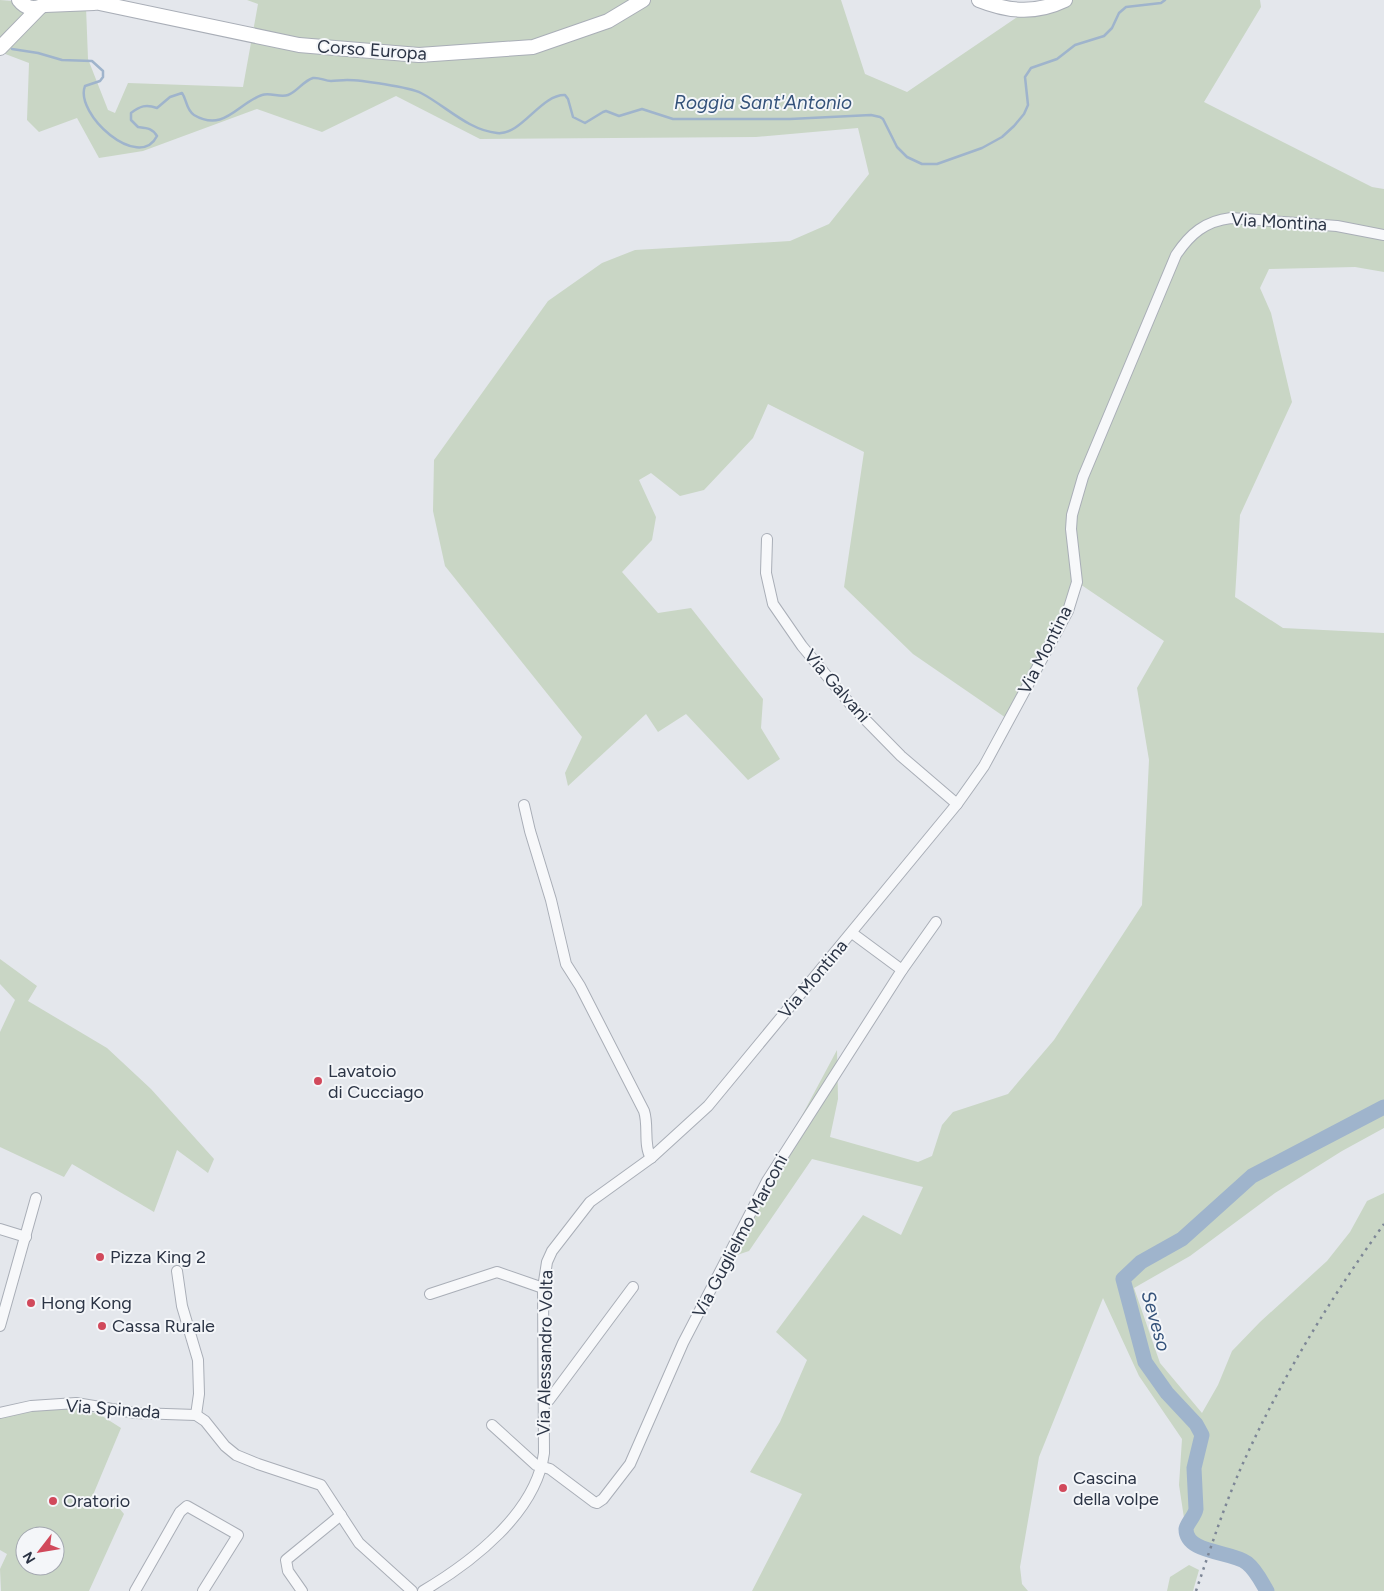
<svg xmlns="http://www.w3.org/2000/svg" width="1384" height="1591" font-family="Figtree,sans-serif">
<rect width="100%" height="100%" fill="#e4e7ec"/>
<!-- green -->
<g fill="#c9d6c5" fill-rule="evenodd">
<polygon points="0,0 86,7 88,59 108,110 115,113 128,83 243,87 258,4 247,0 841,0 865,74 907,92 1026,11 1065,0 1260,0 1261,7 1204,102 1372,187 1384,189 1384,272 1355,267 1269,269 1260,288 1271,313 1292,402 1240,515 1235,597 1283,628 1384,633 1384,1128 1342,1151 1275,1193 1190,1256 1134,1288 1160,1363 1202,1413 1218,1385 1232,1351 1260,1322 1327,1261 1350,1232 1367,1201 1384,1193 1384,1591 1269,1591 1248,1563 1237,1557 1201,1549 1189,1538 1186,1531 1179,1485 1182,1439 1139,1376 1103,1298 1039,1457 1020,1567 1022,1584 1028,1591 752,1591 802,1494 750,1472 780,1422 807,1360 776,1332 863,1215 901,1235 923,1187 812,1159 749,1251 728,1258 767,1181 837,1050 838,1099 830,1137 918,1162 932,1156 942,1125 953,1112 1008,1094 1054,1040 1142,905 1149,760 1137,688 1164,641 1077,582 1009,720 913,654 844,587 864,452 768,404 753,438 704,490 680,496 651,473 639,480 656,517 652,540 622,572 658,613 691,608 763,699 761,728 780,759 748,780 686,714 658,732 646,714 568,786 565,773 582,737 445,566 433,511 434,460 548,301 602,263 635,250 790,241 829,224 869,174 858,128 756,137 480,139 396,96 322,132 257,109 143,151 99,158 77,118 39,132 27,120 29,63 0,52"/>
<polygon points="0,959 37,986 28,1001 107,1048 151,1089 214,1159 208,1173 177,1150 154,1212 72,1164 64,1177 0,1147 0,1032 15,1000 0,984"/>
<path d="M55 1409H78L99 1414 121 1428 93 1495 119 1508 124 1514 89 1591H1L0 1569 7 1554 0 1550V1418L32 1411ZM25 1536H55V1566H25Z"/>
<polygon points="1189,1565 1199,1570 1193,1591 1167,1591 1170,1577"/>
</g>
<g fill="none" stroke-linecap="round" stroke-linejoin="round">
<!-- stream -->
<path stroke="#9fb4cc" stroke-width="2.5" d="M12 49 38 53 62 60 92 61 103 71V77L100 81 85 86C74 114 139 172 157 136 152 128 147 128 138 127L131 120V113C140 106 146 104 157 108L170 97 182 93C187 100 186 110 194 115 224 133 238 103 262 95 270 92 280 98 288 95 297 92 303 81 313 78 319 77 325 81 331 81 336 81 341 80 347 80 361 80 409 87 421 93 446 106 468 130 497 133 521 136 541 94 565 95L568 99 573 117 585 123 603 112 606 111 619 116 642 109 673 119H790L871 115 880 117 883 119 897 147 907 157 922 164H937L982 148 1002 137 1014 126 1024 114 1028 105 1025 77 1031 68 1057 59 1075 45 1104 36 1112 28 1119 13 1126 7 1161 3 1165 0"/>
<!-- river -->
<path stroke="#9fb4cc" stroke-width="15" d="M1267 1591C1261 1581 1256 1570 1247 1563 1232 1551 1186 1554 1186 1529 1187 1523 1195 1516 1196 1509L1194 1468 1202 1435 1196 1424 1167 1393 1145 1362 1123 1279 1141 1262 1182 1239 1252 1176 1384 1107"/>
<defs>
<g id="street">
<polyline points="767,539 766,573 773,604 802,646 851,705 901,756 957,804"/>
<path d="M524 805 530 831 551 900 566 964 580 986 644 1111C649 1126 643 1145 651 1158"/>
<polyline points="852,933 902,970"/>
<polyline points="0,1229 26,1237"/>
<polyline points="177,1271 182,1306 198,1360 199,1394 196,1415"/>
<polyline points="430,1294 497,1272 543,1288"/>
<polyline points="0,1326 36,1198"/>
<polyline points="544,1401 549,1400 633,1287"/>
<polyline points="0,1413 31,1406 76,1403 136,1413 196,1415 205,1421 225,1446 236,1455 258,1464 321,1485 359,1543 412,1591"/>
<polyline points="492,1425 536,1465 550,1469 594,1502 597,1503 603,1499 630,1464 683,1343 767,1181 902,970 936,922"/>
<polyline points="135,1591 180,1512 187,1506 238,1535 203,1591"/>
<polyline points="302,1591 288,1571 286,1560 341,1515"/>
<path d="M423 1591C472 1562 536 1513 544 1453L543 1288 547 1262 552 1251 590 1202 651 1158 708 1106 957 804 984 766 1068 611 1077 582 1071 529 1072 515 1083 477 1176 255C1190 234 1205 221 1231 218L1337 226 1384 235"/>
</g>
<g id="secondary">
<path d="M19 0C26 9 35 10 44 5"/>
<polyline points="85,0 299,45 419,55 533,47 608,21 643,0"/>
<path d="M979 0C1009 12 1036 14 1065 0"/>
<polyline points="45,5 94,3"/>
<polyline points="0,48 39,8"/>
</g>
</defs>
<!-- street casing -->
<use href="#street" stroke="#a9aeb7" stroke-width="12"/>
<!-- secondary casing -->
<use href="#secondary" stroke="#a9aeb7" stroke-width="16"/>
<!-- street -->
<use href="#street" stroke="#f7f8fa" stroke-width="10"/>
<!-- secondary -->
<use href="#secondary" stroke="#fff" stroke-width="14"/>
<!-- rail -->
<path stroke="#7d8696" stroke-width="2.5" stroke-dasharray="2.5 5" stroke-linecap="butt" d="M1196 1591C1210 1550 1223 1509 1240 1470 1279 1382 1328 1302 1384 1224"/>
</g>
<!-- markers -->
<g fill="#d1495b" stroke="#f4f6f9" stroke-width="2">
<circle cx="318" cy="1081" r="5"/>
<circle cx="100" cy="1257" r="5"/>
<circle cx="31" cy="1303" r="5"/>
<circle cx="102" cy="1326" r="5"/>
<circle cx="1063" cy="1488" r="5"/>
<circle cx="53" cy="1501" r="5"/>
</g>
<g text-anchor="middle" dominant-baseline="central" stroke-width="4" stroke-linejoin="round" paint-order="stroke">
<!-- street labels -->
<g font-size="18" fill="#2b3445" stroke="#f4f6f9">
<text transform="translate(372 50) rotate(4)">Corso Europa</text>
<text transform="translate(1279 222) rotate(3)">Via Montina</text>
<text transform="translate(1045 650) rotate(-63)">Via Montina</text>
<text transform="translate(837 686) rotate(49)">Via Galvani</text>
<text transform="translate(813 979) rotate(-50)">Via Montina</text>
<text transform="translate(740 1236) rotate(-62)">Via Guglielmo Marconi</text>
<text transform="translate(545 1353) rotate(-89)">Via Alessandro Volta</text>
<text transform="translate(113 1409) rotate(4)">Via Spinada</text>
</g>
<!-- poi labels -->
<g font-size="18" fill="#2b3445" stroke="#f4f6f9" text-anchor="start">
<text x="328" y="1071">Lavatoio<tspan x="328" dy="21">di Cucciago</tspan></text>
<text x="110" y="1257">Pizza King 2</text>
<text x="41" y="1303">Hong Kong</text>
<text x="112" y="1326">Cassa Rurale</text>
<text x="1073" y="1478">Cascina<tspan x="1073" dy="21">della volpe</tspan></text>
<text x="63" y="1501">Oratorio</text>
</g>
<!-- water labels -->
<g font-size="19" font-style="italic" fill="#34527a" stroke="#f4f6f9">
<text x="763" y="102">Roggia Sant'Antonio</text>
<text transform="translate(1156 1321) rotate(74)">Seveso</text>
</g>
</g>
<!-- north arrow -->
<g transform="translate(40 1551) rotate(239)"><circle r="24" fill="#f4f6f9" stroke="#a4a8b1"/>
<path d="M0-4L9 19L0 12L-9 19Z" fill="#d1495b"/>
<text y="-8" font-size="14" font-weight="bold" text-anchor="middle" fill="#2b3445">N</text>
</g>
</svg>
